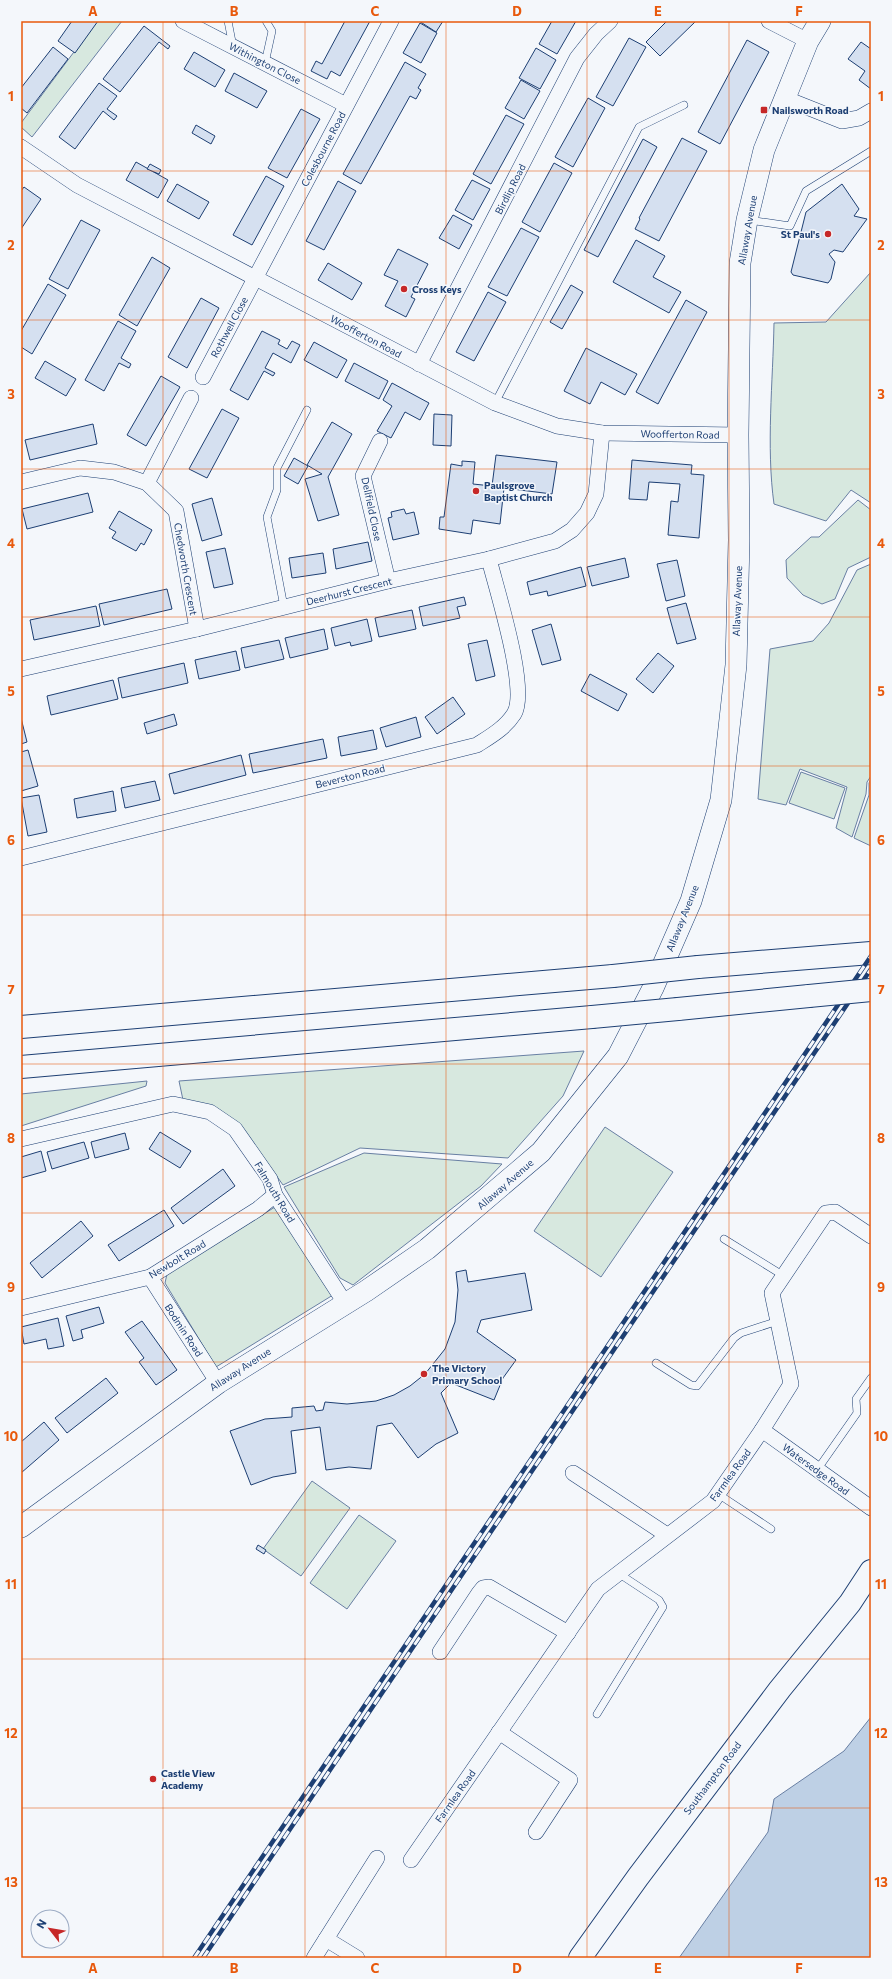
<svg xmlns="http://www.w3.org/2000/svg" width="892" height="1979" font-family="Commissioner,sans-serif">
<rect width="100%" height="100%" fill="#f4f7fb"/>
<!-- green -->
<g fill="#d7e8df" stroke="#687fa3">
<polygon points="97,21 122,21 32,137 21,127 21,123"/>
<path d="M871 272V503L851 490 826 521 774 504C766 447 773 381 774 323L826 322Z"/>
<polygon points="858,500 871,510 871,557 848,568 835,599 822,604 803,595 787,578 786,560 811,537 819,537"/>
<polygon points="871,564 871,776 867,782 866,794 852,837 836,828 847,787 800,769 786,805 758,799 770,649 813,641 829,623 857,570"/>
<polygon points="801,772 845,788 834,819 789,803"/>
<polygon points="871,779 871,846 854,838 869,795 869,783"/>
<polygon points="584,1051 563,1096 508,1158 360,1148 283,1185 244,1130 183,1100 179,1081"/>
<polygon points="147,1081 146,1086 21,1126 21,1094"/>
<polygon points="605,1127 673,1172 601,1277 534,1231"/>
<polygon points="364,1153 502,1164 481,1186 353,1285 340,1278 284,1187"/>
<polygon points="275,1207 333,1295 216,1367 165,1283 167,1274"/>
<polygon points="312,1481 350,1508 301,1576 263,1549"/>
<polygon points="359,1515 396,1541 347,1609 310,1583"/>
</g>
<!-- water -->
<polygon fill="#bed0e5" stroke="#687fa3" points="871,1717 871,1958 679,1958 768,1832 774,1799 844,1751"/>
<!-- building -->
<g fill="#d5e0f0" stroke="#1d3f73">
<polygon points="72,21 98,21 75,53 58,41"/>
<polygon points="345,21 370,21 340,76 331,71 327,79 311,71 316,61 322,64"/>
<polygon points="419,21 443,21 436,32"/>
<polygon points="552,21 576,21 557,54 539,44"/>
<polygon points="667,21 696,21 660,56 646,42"/>
<polygon points="420,23 437,33 421,63 403,53"/>
<polygon points="144,26 170,46 168,49 159,42 120,92 103,79"/>
<polygon points="629,38 646,47 613,106 596,97"/>
<polygon points="747,40 769,52 720,144 698,132"/>
<polygon points="861,42 871,49 871,89 859,80 865,71 848,59"/>
<polygon points="53,47 68,59 27,113 21,108 21,88"/>
<polygon points="536,48 556,60 540,89 519,78"/>
<polygon points="194,52 225,70 215,87 184,69"/>
<polygon points="405,62 426,74 418,88 421,90 416,99 410,96 361,184 343,174"/>
<polygon points="234,73 267,91 257,108 225,91"/>
<polygon points="521,80 540,91 524,119 505,108"/>
<polygon points="99,83 117,96 107,109 117,116 114,120 103,111 75,149 59,137"/>
<polygon points="588,98 605,108 573,167 555,157"/>
<polygon points="301,109 320,119 287,178 268,168"/>
<polygon points="506,115 524,124 491,184 473,174"/>
<polygon points="196,125 215,136 211,144 192,133"/>
<polygon points="682,138 707,151 659,241 635,229 640,219 639,218"/>
<polygon points="643,139 657,147 598,257 584,250"/>
<polygon points="136,162 168,180 158,198 126,180"/>
<polygon points="554,163 572,173 540,232 522,222"/>
<polygon points="150,164 161,170 159,174 147,169"/>
<polygon points="266,176 284,186 252,245 233,235"/>
<polygon points="472,180 490,189 473,220 455,210"/>
<polygon points="338,181 356,191 324,250 306,241"/>
<polygon points="177,184 209,202 199,219 167,201"/>
<polygon points="842,184 859,209 854,216 867,219 843,252 834,250 829,254 835,262 831,279 828,283 793,275 791,272 806,212"/>
<polygon points="24,187 41,199 21,229 21,191"/>
<polygon points="453,215 472,225 459,249 439,238"/>
<polygon points="81,220 100,230 68,289 49,279"/>
<polygon points="521,228 539,237 507,296 488,287"/>
<polygon points="636,240 665,256 653,277 681,292 669,313 613,282"/>
<polygon points="398,249 428,264 411,297 415,299 406,317 385,306 398,281 384,275"/>
<polygon points="152,257 170,268 137,326 119,315"/>
<polygon points="328,263 362,283 352,300 318,280"/>
<polygon points="48,284 66,295 32,354 21,347 21,331"/>
<polygon points="571,285 583,292 562,329 550,322"/>
<polygon points="488,292 506,302 474,361 456,352"/>
<polygon points="201,298 219,308 187,368 168,357"/>
<polygon points="686,300 707,312 658,404 636,392"/>
<polygon points="118,321 136,331 121,358 131,364 129,368 119,363 104,391 85,380"/>
<polygon points="262,331 280,340 278,344 287,349 292,341 300,345 291,363 273,353 265,368 275,373 273,376 264,371 248,400 230,390"/>
<polygon points="314,342 347,360 337,378 304,360"/>
<polygon points="586,348 637,374 625,395 601,382 590,404 564,391"/>
<polygon points="45,361 76,379 66,396 35,378"/>
<polygon points="354,363 388,381 379,399 345,381"/>
<polygon points="161,376 180,387 146,446 127,435"/>
<polygon points="392,383 429,403 420,420 405,412 391,438 377,431 392,406 383,400"/>
<polygon points="222,409 239,418 207,478 189,469"/>
<polygon points="434,414 452,415 451,446 433,445"/>
<polygon points="332,422 352,434 328,477 339,515 318,521 305,479 322,474 307,465"/>
<polygon points="93,424 97,444 30,460 25,440"/>
<polygon points="496,455 557,462 552,494 504,488 500,524 473,520 471,534 439,529 440,517 444,517 451,464 462,466 462,461 475,462 473,484 492,486"/>
<polygon points="294,458 308,466 298,484 284,476"/>
<polygon points="632,460 692,465 691,474 704,475 699,538 668,535 671,501 678,502 680,484 649,482 647,500 629,499"/>
<polygon points="88,493 93,512 27,529 22,509"/>
<polygon points="212,498 222,535 202,541 192,504"/>
<polygon points="404,509 406,514 414,512 419,534 393,540 388,518 392,517 391,512"/>
<polygon points="119,511 152,530 144,545 141,543 136,551 112,538 116,532 109,528"/>
<polygon points="368,542 372,561 336,569 333,549"/>
<polygon points="225,548 233,584 214,588 206,552"/>
<polygon points="323,553 326,573 292,578 289,558"/>
<polygon points="625,558 629,577 592,586 587,567"/>
<polygon points="677,560 685,596 666,601 657,564"/>
<polygon points="581,567 586,586 548,596 547,591 530,595 527,582"/>
<polygon points="167,589 172,609 104,625 99,604"/>
<polygon points="464,597 466,605 457,607 460,618 423,626 419,607"/>
<polygon points="686,603 696,639 677,644 667,608"/>
<polygon points="96,606 100,626 34,640 30,620"/>
<polygon points="412,610 416,629 379,637 375,618"/>
<polygon points="367,619 372,641 351,646 350,642 335,646 331,628"/>
<polygon points="551,624 561,660 542,665 532,630"/>
<polygon points="324,629 328,649 290,658 285,638"/>
<polygon points="279,640 284,659 245,668 241,648"/>
<polygon points="487,640 495,676 476,681 468,644"/>
<polygon points="236,651 240,670 199,679 195,660"/>
<polygon points="658,653 674,666 653,693 636,679"/>
<polygon points="184,663 188,683 122,698 118,678"/>
<polygon points="590,674 627,694 618,711 581,691"/>
<polygon points="113,680 118,699 51,715 47,696"/>
<polygon points="453,697 465,714 437,734 425,717"/>
<polygon points="174,714 177,725 147,734 144,723"/>
<polygon points="416,717 421,737 386,747 380,728"/>
<polygon points="21,718 27,742 21,744"/>
<polygon points="373,730 377,749 341,756 338,737"/>
<polygon points="323,739 327,758 253,773 249,754"/>
<polygon points="28,750 38,786 21,791 21,752"/>
<polygon points="241,755 246,775 174,794 169,774"/>
<polygon points="155,781 160,800 125,808 121,788"/>
<polygon points="113,791 116,811 77,818 74,799"/>
<polygon points="39,795 47,832 28,836 21,798"/>
<polygon points="160,1132 191,1151 180,1168 149,1149"/>
<polygon points="125,1133 129,1149 95,1158 91,1142"/>
<polygon points="84,1142 89,1158 52,1169 47,1152"/>
<polygon points="41,1151 46,1171 21,1178 21,1157"/>
<polygon points="223,1169 235,1186 183,1224 171,1208"/>
<polygon points="164,1210 174,1226 119,1261 108,1245"/>
<polygon points="81,1221 93,1236 42,1278 30,1263"/>
<polygon points="466,1270 468,1282 525,1273 532,1310 481,1320 477,1332 516,1360 503,1378 494,1400 451,1383 441,1393 458,1433 436,1444 418,1458 392,1423 377,1426 371,1469 349,1467 326,1470 320,1427 291,1431 296,1473 273,1477 251,1485 230,1431 265,1419 292,1417 292,1408 314,1406 316,1411 323,1410 325,1402 347,1404 376,1401 394,1395 410,1386 425,1374 445,1349 455,1322 458,1290 456,1272"/>
<polygon points="99,1307 104,1323 81,1330 83,1338 73,1341 66,1316"/>
<polygon points="58,1318 64,1346 48,1349 46,1339 24,1344 21,1327"/>
<polygon points="142,1321 177,1370 156,1385 139,1362 144,1358 125,1332"/>
<polygon points="106,1378 118,1393 67,1433 55,1418"/>
<polygon points="44,1422 59,1440 21,1473 21,1442"/>
<polygon points="258,1545 266,1550 264,1554 256,1549"/>
</g>
<g fill="none" stroke-linecap="round" stroke-linejoin="round">
<defs>
<g id="lane">
<polyline points="228,21 233,47"/>
<polyline points="265,63 272,31 266,21"/>
<polyline points="749,220 790,226 806,191 871,151"/>
<polyline points="495,403 639,127 684,105"/>
<polyline points="284,607 267,517 277,490 277,468 307,410"/>
<polyline points="724,1239 784,1276"/>
<polyline points="656,1363 691,1385 697,1386 734,1338 741,1333 778,1321"/>
<polyline points="817,1470 857,1413 856,1399 871,1378"/>
<polyline points="718,1494 771,1529"/>
<polyline points="597,1714 663,1607 659,1600 618,1573"/>
</g>
<g id="street">
<polyline points="183,21 346,105"/>
<polyline points="769,21 808,41"/>
<polyline points="784,98 842,121 859,118 871,111"/>
<polyline points="21,147 77,185 495,403 557,426 602,433 738,435"/>
<polyline points="419,364 577,58 596,34 610,21"/>
<polyline points="203,377 391,21"/>
<polyline points="380,441 363,476 388,581"/>
<polyline points="21,482 80,468 114,472 147,483 176,511 197,629"/>
<polyline points="147,483 191,398"/>
<polyline points="21,669 197,629 388,581 489,559 555,541 572,530 587,513 596,494 602,433"/>
<path d="M21 858 477 745C491 736 505 728 514 714 529 690 496 588 489 559"/>
<polyline points="21,1139 173,1104 210,1112 235,1129 270,1179 275,1195 345,1303"/>
<polyline points="150,1277 218,1383"/>
<polyline points="21,1308 150,1277 258,1209 275,1195"/>
<polyline points="762,1430 871,1508"/>
<polyline points="573,1473 667,1535"/>
<polyline points="440,1652 479,1593 483,1588 489,1587 568,1633"/>
<polyline points="499,1732 570,1780 536,1832"/>
<polyline points="411,1860 598,1589 713,1501 762,1430 791,1384 772,1293 826,1213 835,1212 871,1236"/>
<polyline points="326,1939 357,1958"/>
<polyline points="314,1958 377,1858"/>
</g>
<polyline id="secondary" points="21,1527 218,1383 366,1291 427,1249 541,1152 618,1056 653,988 691,901 721,800 736,665 739,540 738,435 740,263 747,220 764,150 808,41 820,21"/>
<polyline id="primary" points="580,1958 638,1877 780,1689 850,1603 871,1571"/>
<g id="highway">
<polyline points="698,967 871,953"/>
<polyline points="678,1009 809,996"/>
<polyline points="21,1027 613,976"/>
<polyline points="21,1067 592,1017"/>
</g>
</defs>
<!-- lane casing -->
<use href="#lane" stroke="#1d3f73" stroke-width="8"/>
<!-- street casing -->
<use href="#street" stroke="#1d3f73" stroke-width="16"/>
<!-- secondary casing -->
<use href="#secondary" stroke="#1d3f73" stroke-width="22"/>
<!-- primary casing -->
<use href="#primary" stroke="#1d3f73" stroke-width="24"/>
<!-- highway casing -->
<use href="#highway" stroke="#1d3f73" stroke-width="24"/>
<!-- lane -->
<use href="#lane" stroke="#f4f7fb" stroke-width="7"/>
<!-- street -->
<use href="#street" stroke="#f4f7fb" stroke-width="15"/>
<!-- secondary -->
<use href="#secondary" stroke="#f4f7fb" stroke-width="21"/>
<!-- primary -->
<use href="#primary" stroke="#f4f7fb" stroke-width="22"/>
<!-- highway -->
<use href="#highway" stroke="#f4f7fb" stroke-width="22"/>
<defs>
<g id="rail">
<polyline points="194,1958 871,956"/>
<polyline points="203,1958 871,969"/>
</g>
</defs>
<!-- rail casing -->
<use href="#rail" stroke="#1d3f73" stroke-width="4.5"/>
<!-- rail -->
<use href="#rail" stroke="#f4f7fb" stroke-width="3" stroke-dasharray="9" stroke-linecap="butt"/>
<defs>
<g id="highway-bridge">
<polyline points="613,976 698,967"/>
<polyline points="809,996 871,990"/>
<polyline points="592,1017 678,1009"/>
</g>
</defs>
<!-- highway-bridge casing -->
<use href="#highway-bridge" stroke="#1d3f73" stroke-width="24" stroke-linecap="butt"/>
<!-- highway-bridge -->
<use href="#highway-bridge" stroke="#f4f7fb" stroke-width="22"/>
</g>
<!-- grid -->
<path fill="none" stroke="#e8590c" stroke-width="1" stroke-opacity="0.55" d="M163 21V1958M305 21V1958M446 21V1958M587 21V1958M729 21V1958M21 171H871M21 320H871M21 469H871M21 617H871M21 766H871M21 915H871M21 1064H871M21 1213H871M21 1362H871M21 1510H871M21 1659H871M21 1808H871"/>
<!-- markers -->
<g fill="#c62828" stroke="#f4f7fb" stroke-width="1.5">
<rect x="760" y="106" width="8" height="8" rx="2"/>
<circle cx="828" cy="234" r="4"/>
<circle cx="404" cy="289" r="4"/>
<circle cx="476" cy="491" r="4"/>
<circle cx="424" cy="1374" r="4"/>
<circle cx="153" cy="1779" r="4"/>
</g>
<g text-anchor="middle" dominant-baseline="central" stroke-width="3" stroke-linejoin="round" paint-order="stroke">
<!-- street labels -->
<g font-size="10" fill="#1d3f73" stroke="#f4f7fb">
<text transform="translate(265 63) rotate(27)">Withington Close</text>
<text transform="translate(323 149) rotate(-62)">Colesbourne Road</text>
<text transform="translate(510 189) rotate(-63)">Birdlip Road</text>
<text transform="translate(747 230) rotate(-80)">Allaway Avenue</text>
<text transform="translate(229 327) rotate(-62)">Rothwell Close</text>
<text transform="translate(366 336) rotate(28)">Woofferton Road</text>
<text transform="translate(680 434) rotate(1)">Woofferton Road</text>
<text transform="translate(372 509) rotate(78)">Dellfield Close</text>
<text transform="translate(186 569) rotate(80)">Chedworth Crescent</text>
<text transform="translate(349 591) rotate(-14)">Deerhurst Crescent</text>
<text transform="translate(737 601) rotate(-88)">Allaway Avenue</text>
<text transform="translate(350 776) rotate(-14)">Beverston Road</text>
<text transform="translate(682 918) rotate(-68)">Allaway Avenue</text>
<text transform="translate(505 1184) rotate(-41)">Allaway Avenue</text>
<text transform="translate(275 1192) rotate(59)">Falmouth Road</text>
<text transform="translate(177 1259) rotate(-31)">Newbolt Road</text>
<text transform="translate(184 1330) rotate(57)">Bodmin Road</text>
<text transform="translate(240 1369) rotate(-33)">Allaway Avenue</text>
<text transform="translate(816 1469) rotate(36)">Watersedge Road</text>
<text transform="translate(730 1475) rotate(-54)">Farmlea Road</text>
<text transform="translate(712 1778) rotate(-53)">Southampton Road</text>
<text transform="translate(455 1796) rotate(-55)">Farmlea Road</text>
</g>
<!-- poi labels -->
<g font-size="10" font-weight="bold" fill="#1d3f73" stroke="#f4f7fb" text-anchor="start">
<text x="772" y="110">Nailsworth Road</text>
<text x="820" y="234" text-anchor="end">St Paul's</text>
<text x="412" y="289">Cross Keys</text>
<text x="484" y="485">Paulsgrove<tspan x="484" dy="12">Baptist Church</tspan></text>
<text x="432" y="1368">The Victory<tspan x="432" dy="12">Primary School</tspan></text>
<text x="161" y="1773">Castle View<tspan x="161" dy="12">Academy</tspan></text>
</g>
</g>
<!-- border -->
<rect width="892" height="1979" fill="none" stroke="#f4f7fb" stroke-width="44"/>
<!-- north arrow -->
<g transform="translate(50 1929) rotate(301)"><circle r="19" fill="#f4f7fb" stroke="#9eadc5"/>
<path d="M0-3L7 15L0 10L-7 15Z" fill="#c62828"/>
<text y="-6" font-size="11" font-weight="bold" text-anchor="middle" fill="#1d3f73">N</text>
</g>
<rect x="22" y="22" width="848" height="1935" fill="none" stroke="#e8590c" stroke-width="1.5"/>
<g font-size="13" text-anchor="middle" font-weight="bold" fill="#e8590c">
<text x="93" y="16">A</text>
<text x="234" y="16">B</text>
<text x="375" y="16">C</text>
<text x="517" y="16">D</text>
<text x="658" y="16">E</text>
<text x="799" y="16">F</text>
<text x="11" y="101">1</text>
<text x="881" y="101">1</text>
<text x="11" y="250">2</text>
<text x="881" y="250">2</text>
<text x="11" y="399">3</text>
<text x="881" y="399">3</text>
<text x="11" y="548">4</text>
<text x="881" y="548">4</text>
<text x="11" y="696">5</text>
<text x="881" y="696">5</text>
<text x="11" y="845">6</text>
<text x="881" y="845">6</text>
<text x="11" y="994">7</text>
<text x="881" y="994">7</text>
<text x="11" y="1143">8</text>
<text x="881" y="1143">8</text>
<text x="11" y="1292">9</text>
<text x="881" y="1292">9</text>
<text x="11" y="1441">10</text>
<text x="881" y="1441">10</text>
<text x="11" y="1589">11</text>
<text x="881" y="1589">11</text>
<text x="11" y="1738">12</text>
<text x="881" y="1738">12</text>
<text x="11" y="1887">13</text>
<text x="881" y="1887">13</text>
<text x="93" y="1973">A</text>
<text x="234" y="1973">B</text>
<text x="375" y="1973">C</text>
<text x="517" y="1973">D</text>
<text x="658" y="1973">E</text>
<text x="799" y="1973">F</text>
</g>
</svg>
